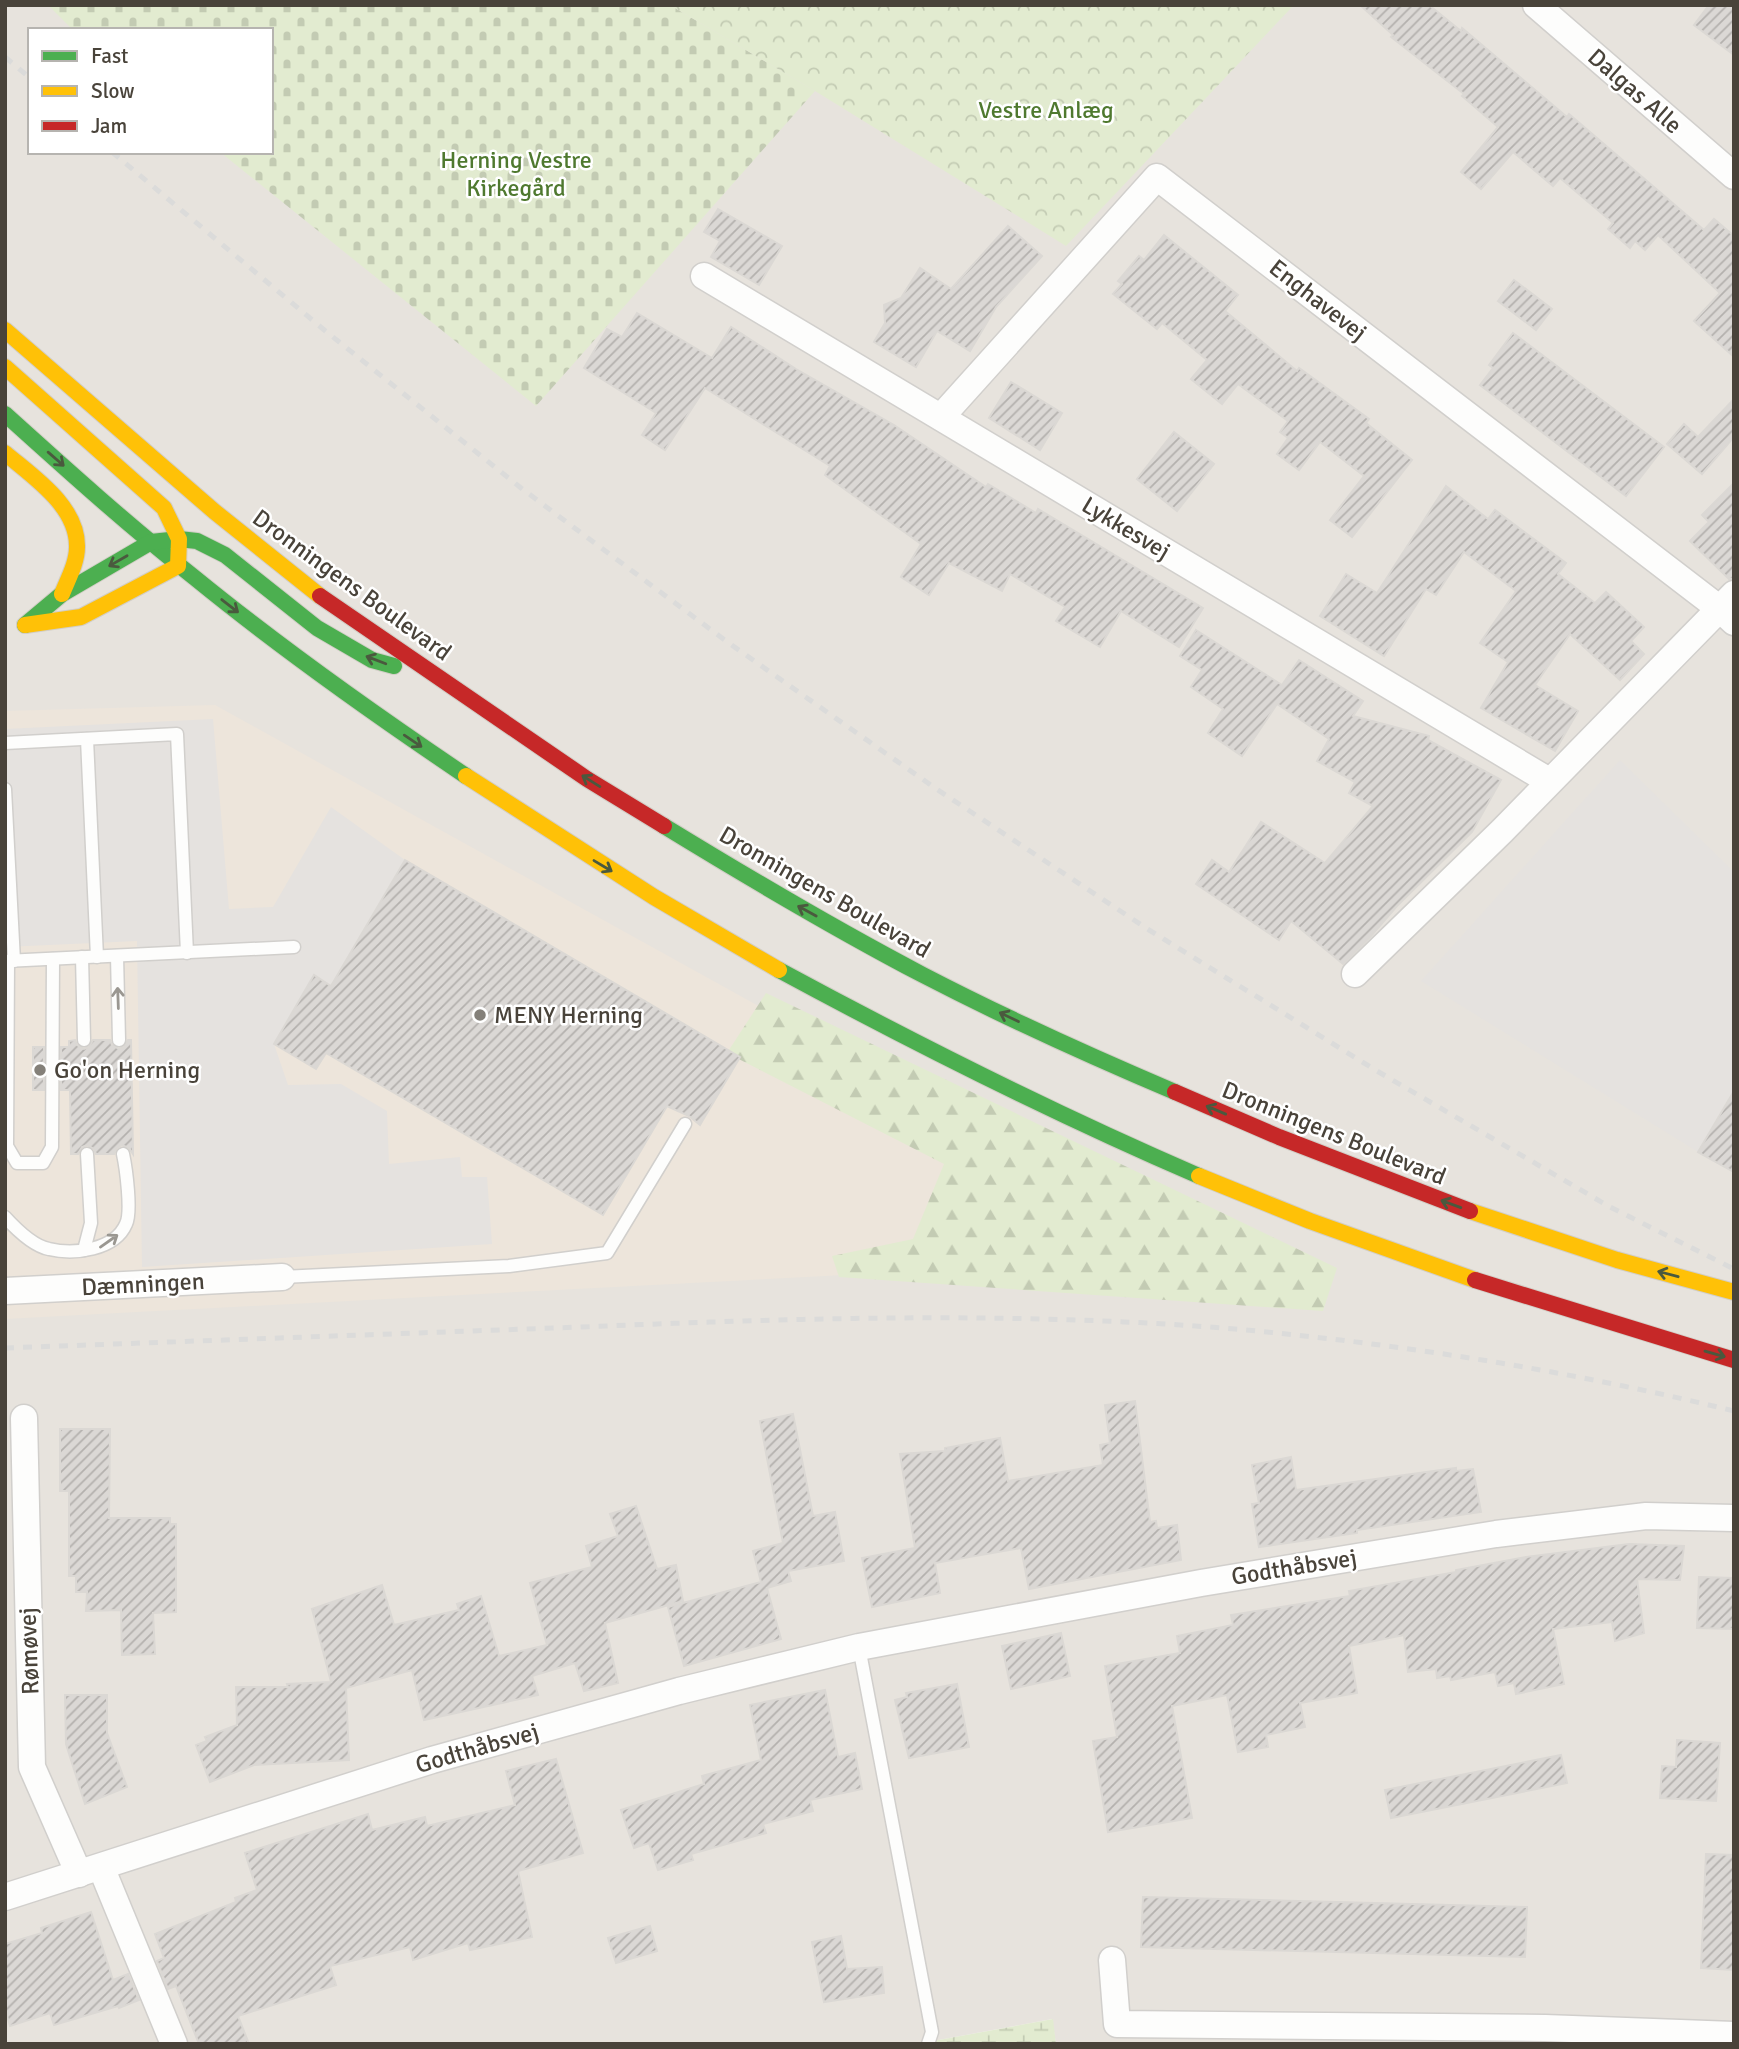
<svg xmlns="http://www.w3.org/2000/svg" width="1739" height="2049" font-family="Signika,sans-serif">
<defs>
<pattern id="forest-firs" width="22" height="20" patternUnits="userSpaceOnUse" patternTransform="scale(1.75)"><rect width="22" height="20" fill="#e2ebd0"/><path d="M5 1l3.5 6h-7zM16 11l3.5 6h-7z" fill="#c3cbb3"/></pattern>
<pattern id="wetland-marsh" width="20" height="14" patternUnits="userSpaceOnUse" patternTransform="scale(1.75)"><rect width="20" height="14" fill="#e2ebd0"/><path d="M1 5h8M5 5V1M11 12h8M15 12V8" fill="none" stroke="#c3cbb3"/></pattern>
<pattern id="cemetery-stones" width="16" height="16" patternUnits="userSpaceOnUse" patternTransform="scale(1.75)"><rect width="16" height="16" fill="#e2ebd0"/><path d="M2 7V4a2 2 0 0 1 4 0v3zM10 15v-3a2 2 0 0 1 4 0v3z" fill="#c3cbb3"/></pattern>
<pattern id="park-crowns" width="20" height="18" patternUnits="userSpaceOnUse" patternTransform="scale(1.75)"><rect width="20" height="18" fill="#e2ebd0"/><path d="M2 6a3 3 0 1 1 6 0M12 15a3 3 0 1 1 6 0" fill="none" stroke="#c3cbb3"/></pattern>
<pattern id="building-hatch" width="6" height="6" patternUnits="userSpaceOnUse" patternTransform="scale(1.75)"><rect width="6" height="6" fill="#dbd8d5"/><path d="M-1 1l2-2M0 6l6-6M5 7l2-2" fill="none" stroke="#b4b1ae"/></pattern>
</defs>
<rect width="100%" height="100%" fill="#f3f1ee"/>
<!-- residential -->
<path fill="#e7e3dd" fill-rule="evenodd" d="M5 5H1734V2044H1056L1052 2019 917 2044H5ZM30 30H271V152H30Z"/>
<!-- commercial -->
<polygon fill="#ede5db" points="215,705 986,1132 920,1271 5,1319 5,711"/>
<!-- forest -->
<polygon fill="url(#forest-firs)" points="766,993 1337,1268 1323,1311 839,1277 832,1256 913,1239 944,1164 727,1053"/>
<!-- wetland -->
<polygon fill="url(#wetland-marsh)" points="1053,2019 1056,2044 917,2044"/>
<!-- cemetery -->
<polygon fill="url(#cemetery-stones)" points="48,5 670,5 815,91 536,406 220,152 271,152 271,30 73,30"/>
<!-- park -->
<polygon fill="url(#park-crowns)" points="670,5 1294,5 1066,246 815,91"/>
<!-- parking -->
<g fill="#e5e2df">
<polygon points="213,719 229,909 273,907 331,807 405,860 331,986 315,976 274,1044 288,1085 341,1084 387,1111 389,1164 460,1157 462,1177 487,1177 492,1244 142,1267 137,941 5,947 5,729"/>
<polygon points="1620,760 1734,872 1734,1102 1728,1099 1698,1152 1421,981"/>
</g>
<!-- building -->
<g fill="url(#building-hatch)" stroke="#dbd8d4" stroke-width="2">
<polygon points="1360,5 1429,5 1461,31 1462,28 1567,117 1569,114 1704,230 1714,219 1734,236 1734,357 1694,321 1720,293 1658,235 1645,250 1635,241 1630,248 1608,229 1613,223 1560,178 1553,186 1513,152 1481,189 1461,172 1498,127 1462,96 1464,94 1391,37 1393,35"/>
<polygon points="1709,5 1734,5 1734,55 1694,25"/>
<polygon points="718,209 782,246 759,285 711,257 720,241 704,232"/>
<polygon points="1008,226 1042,256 996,307 970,351 937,331 916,367 874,342 885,323 884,305 901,298 920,268 951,289"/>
<polygon points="1164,235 1238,295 1225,311 1297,371 1299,368 1369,419 1366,423 1412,460 1352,537 1330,520 1364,476 1320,442 1299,470 1277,454 1288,438 1280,432 1288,421 1238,384 1222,404 1191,379 1207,360 1162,323 1157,329 1113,294 1122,284 1118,281 1139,256 1144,260"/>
<polygon points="1514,280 1552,309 1536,330 1498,301"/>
<polygon points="637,313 712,358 731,327 796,369 894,425 986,487 988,484 1036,513 1038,509 1203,608 1179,647 1121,611 1100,647 1056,621 1065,607 1010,574 1002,591 949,563 929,595 901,577 921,544 825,475 830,466 705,388 665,450 642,435 656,413 584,368 607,329 622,337"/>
<polygon points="1513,333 1664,447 1626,496 1480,385 1493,368 1489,365"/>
<polygon points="1011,382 1062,413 1040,450 989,418"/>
<polygon points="1734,399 1734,437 1702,474 1667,444 1684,424 1698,437"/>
<polygon points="1174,432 1214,464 1177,511 1137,479"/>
<polygon points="1734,483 1734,579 1729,579 1690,541 1709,522 1702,515"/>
<polygon points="1446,486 1488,519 1495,510 1566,563 1558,574 1595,603 1606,592 1644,627 1631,641 1644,654 1620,680 1570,634 1535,685 1578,711 1555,751 1481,708 1508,662 1480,643 1516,591 1464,552 1436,595 1426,589 1384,656 1320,616 1346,574 1377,593"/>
<polygon points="1196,630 1282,685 1299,660 1363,701 1353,716 1429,736 1428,740 1501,780 1472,832 1397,906 1371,936 1343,964 1291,921 1279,940 1196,884 1212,860 1229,872 1261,822 1325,863 1373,806 1349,793 1355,782 1317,761 1329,739 1277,704 1242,756 1208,733 1223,709 1191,687 1202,670 1180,656"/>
<polygon points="405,860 740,1057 700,1125 689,1116 667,1106 603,1215 326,1053 316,1069 274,1044 314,975 331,986"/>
<polygon points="75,1040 77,1045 84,1049 89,1047 93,1040 110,1040 112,1045 119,1049 124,1047 128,1040 131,1040 133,1154 129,1148 122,1145 117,1148 114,1154 96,1154 94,1149 87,1145 82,1147 78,1154 71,1154 70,1090 61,1090 61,1047 69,1047 69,1041"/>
<rect x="33" y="1047" width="11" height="43"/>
<polygon points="1734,1091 1734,1172 1698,1152"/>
<polygon points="1135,1401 1150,1522 1156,1521 1157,1528 1177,1525 1181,1560 1029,1589 1021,1548 935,1563 940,1593 872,1607 862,1558 915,1548 900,1454 945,1451 945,1448 1000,1438 1008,1481 1103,1465 1100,1445 1110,1443 1105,1405"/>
<polygon points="793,1414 813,1516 835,1512 844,1561 788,1571 791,1581 767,1588 781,1639 684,1666 668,1607 761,1582 753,1551 783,1543 760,1421"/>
<polygon points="60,1429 110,1429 109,1518 170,1518 170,1524 176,1524 176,1612 153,1613 155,1654 122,1655 121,1610 86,1611 87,1592 76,1592 76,1576 69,1576 69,1491 60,1491"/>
<polygon points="1291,1457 1296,1490 1456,1468 1456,1471 1473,1469 1481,1512 1357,1530 1357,1533 1259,1547 1252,1504 1259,1503 1252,1465"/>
<polygon points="636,1506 657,1569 676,1565 683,1601 605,1623 618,1683 584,1691 575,1663 532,1676 538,1695 424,1720 412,1670 346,1688 349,1760 254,1765 210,1782 196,1745 207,1741 205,1737 237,1725 236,1687 288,1687 287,1684 331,1682 312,1609 382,1585 394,1625 459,1610 457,1604 481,1596 499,1656 547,1645 530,1583 592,1567 586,1546 618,1536 610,1514"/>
<polygon points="1629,1544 1684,1546 1680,1580 1637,1579 1644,1633 1615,1641 1612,1622 1553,1629 1564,1684 1516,1694 1514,1683 1498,1686 1495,1672 1451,1680 1450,1676 1437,1678 1436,1669 1408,1672 1404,1635 1349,1646 1357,1693 1300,1703 1305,1727 1266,1735 1268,1747 1238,1752 1227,1695 1172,1706 1192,1818 1108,1832 1093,1741 1117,1737 1105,1666 1180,1653 1177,1636 1233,1625 1231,1615 1350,1596 1349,1591 1456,1572 1456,1570 1526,1557"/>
<polygon points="1699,1577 1734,1578 1734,1629 1697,1628"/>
<polygon points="1061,1633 1070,1676 1011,1689 1002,1646"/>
<polygon points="957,1684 969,1747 909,1758 895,1700 907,1697 906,1693"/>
<polygon points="825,1690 838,1757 855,1753 862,1789 810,1800 813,1811 763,1824 766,1833 691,1854 693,1860 658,1870 649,1843 634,1848 621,1810 704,1784 702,1776 761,1760 750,1705"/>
<polygon points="65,1695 107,1695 107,1733 127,1787 85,1804 66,1744"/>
<polygon points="1677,1740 1720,1743 1716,1801 1660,1798 1662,1766 1676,1767"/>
<polygon points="1561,1755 1567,1783 1391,1818 1385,1790"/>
<polygon points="556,1759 583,1853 518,1871 532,1937 470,1950 468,1943 413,1960 410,1947 330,1966 336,1985 238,2016 249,2044 199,2044 176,1986 168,1989 157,1961 164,1958 155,1934 236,1902 235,1898 257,1890 245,1853 368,1814 372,1830 425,1817 427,1826 515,1805 506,1771"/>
<polygon points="1706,1854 1734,1855 1734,1970 1701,1968"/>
<polygon points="1143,1897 1527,1907 1525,1957 1141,1947"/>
<polygon points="91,1912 113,1980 128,1974 139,2000 119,2008 118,2006 54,2025 50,2013 10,2026 5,2009 5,1944 42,1933 41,1928"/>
<polygon points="650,1926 657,1951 616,1963 608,1938"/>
<polygon points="841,1936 847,1969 882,1967 884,1993 824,2002 812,1942"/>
</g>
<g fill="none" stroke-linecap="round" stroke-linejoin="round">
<defs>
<g id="lane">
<polyline points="87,739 97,957"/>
<polyline points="5,743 177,734 187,953"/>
<polyline points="5,789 14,961"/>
<polyline points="117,956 119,1040"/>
<polyline points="82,957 84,1040"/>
<polyline points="5,961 294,947"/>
<polyline points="8,961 7,1146 17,1163 43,1163 52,1147 53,959"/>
<path d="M5 1217C16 1229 33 1246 49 1249 74 1255 115 1250 126 1224 132 1212 126 1168 123 1154"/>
<polyline points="84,1250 91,1223 87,1154"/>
<polyline points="282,1277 509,1266 607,1253 685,1124"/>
<polyline points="859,1647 932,2032 928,2044"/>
</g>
<g id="street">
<polyline points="1536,5 1734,176"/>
<polyline points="704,276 1549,781"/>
<polyline points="941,417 1157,177 1720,609 1734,622"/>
<polyline points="1355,974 1502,831 1734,594"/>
<polyline points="5,1291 282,1277"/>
<polyline points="24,1418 32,1767 79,1874"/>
<polyline points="101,1867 174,2044"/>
<polyline points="5,1897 432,1760 679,1691 859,1647 1201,1583 1496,1534 1646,1516 1734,1518"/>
<polyline points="1112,1960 1117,2024 1545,2028 1734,2035"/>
</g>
<g id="fast">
<path d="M5 414C67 470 129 526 195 578 282 649 374 714 466 776"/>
<polyline points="25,625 62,594 151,542 179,539 197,541 225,555 317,628 372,660 394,666"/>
<path d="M664 826C749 878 835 929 923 975 1006 1018 1090 1056 1175 1092"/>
<path d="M779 970C916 1044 1055 1114 1199 1176"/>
</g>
<g id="slow">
<polyline points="5,330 215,512 320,596"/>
<polyline points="5,367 164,508 179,539 178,566 81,617 25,625"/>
<path d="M5 453C32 476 78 506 77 547 77 563 68 579 62 594"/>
<polyline points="466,776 654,897 779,970"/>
<polyline points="1199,1176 1310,1221 1475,1280"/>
<polyline points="1470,1211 1617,1260 1734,1292"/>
</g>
<g id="jam">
<polyline points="320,596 587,779 664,826"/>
<polyline points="1175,1092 1279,1137 1470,1211"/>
<polyline points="1475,1280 1734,1360"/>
</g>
</defs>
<!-- lane casing -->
<use href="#lane" stroke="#d1cfcc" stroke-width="15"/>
<!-- street casing -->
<use href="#street" stroke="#d1cfcc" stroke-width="29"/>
<!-- fast casing -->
<use href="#fast" stroke="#d2cec6" stroke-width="18"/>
<!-- slow casing -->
<use href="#slow" stroke="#d2cec6" stroke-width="18"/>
<!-- jam casing -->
<use href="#jam" stroke="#d2cec6" stroke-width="18"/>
<!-- lane -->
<use href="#lane" stroke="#fdfdfc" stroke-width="12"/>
<!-- street -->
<use href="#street" stroke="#fdfdfc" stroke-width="26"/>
<!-- fast -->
<use href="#fast" stroke="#4caf50" stroke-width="16"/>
<!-- slow -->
<use href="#slow" stroke="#ffc107" stroke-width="16"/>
<!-- jam -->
<use href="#jam" stroke="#c62828" stroke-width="16"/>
<!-- rail -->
<g stroke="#dbdbda" stroke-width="5" stroke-dasharray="9 9" stroke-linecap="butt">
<polyline points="5,57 30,78"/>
<polyline points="112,152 323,329 521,488 726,641 935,788 1149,930 1377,1071 1610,1207 1734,1269"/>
<path d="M5 1348C197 1341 389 1334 581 1327 799 1318 1017 1311 1235 1329 1402 1344 1571 1371 1734 1411"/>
</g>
</g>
<!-- one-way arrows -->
<defs><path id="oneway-shaft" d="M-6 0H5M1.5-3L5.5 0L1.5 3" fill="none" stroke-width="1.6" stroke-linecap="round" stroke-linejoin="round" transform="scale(1.75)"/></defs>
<g stroke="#4a593e">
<use href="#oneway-shaft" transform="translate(56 459) rotate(41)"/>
<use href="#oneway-shaft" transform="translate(118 561) rotate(150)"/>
<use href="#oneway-shaft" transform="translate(230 606) rotate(38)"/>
<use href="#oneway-shaft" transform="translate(376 660) rotate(-159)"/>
<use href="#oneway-shaft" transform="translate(413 741) rotate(34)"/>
<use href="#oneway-shaft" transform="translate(591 781) rotate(-148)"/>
<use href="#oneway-shaft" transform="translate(603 866) rotate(31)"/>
<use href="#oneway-shaft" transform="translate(807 911) rotate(-151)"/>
<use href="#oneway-shaft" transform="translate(1009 1017) rotate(-154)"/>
<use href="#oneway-shaft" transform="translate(1216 1110) rotate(-157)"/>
<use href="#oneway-shaft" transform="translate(1451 1204) rotate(-160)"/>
<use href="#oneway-shaft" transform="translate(1668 1274) rotate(-165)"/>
<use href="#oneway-shaft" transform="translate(1715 1354) rotate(16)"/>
</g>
<g stroke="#9a9791">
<use href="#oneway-shaft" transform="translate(118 998) rotate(-92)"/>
<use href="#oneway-shaft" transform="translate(109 1241) rotate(-35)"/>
</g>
<!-- markers -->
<g fill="#848079" stroke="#fff" stroke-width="2.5">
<circle cx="480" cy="1015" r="7"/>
<circle cx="40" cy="1070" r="7"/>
</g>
<g text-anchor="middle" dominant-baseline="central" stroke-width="5" stroke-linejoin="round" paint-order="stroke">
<!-- street labels -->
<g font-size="24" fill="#49433a" stroke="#fff">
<text transform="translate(1635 91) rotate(41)">Dalgas Alle</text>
<text transform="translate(1318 300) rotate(38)">Enghavevej</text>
<text transform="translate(1126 528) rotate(31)">Lykkesvej</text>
<text transform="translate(352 585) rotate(36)">Dronningens Boulevard</text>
<text transform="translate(825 892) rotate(30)">Dronningens Boulevard</text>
<text transform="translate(1334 1133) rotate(22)">Dronningens Boulevard</text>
<text transform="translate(143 1284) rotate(-3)">Dæmningen</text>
<text transform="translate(1294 1567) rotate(-9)">Godthåbsvej</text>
<text transform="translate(29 1651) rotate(-92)">Rømøvej</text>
<text transform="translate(477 1748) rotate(-16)">Godthåbsvej</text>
</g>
<!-- park labels -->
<g font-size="24" fill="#4f792f" stroke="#fff">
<text x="1046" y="110">Vestre Anlæg</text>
<text x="516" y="160">Herning Vestre<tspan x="516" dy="28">Kirkegård</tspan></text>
</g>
<!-- poi labels -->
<g font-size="24" fill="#49433a" stroke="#fff" text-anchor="start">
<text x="494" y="1015">MENY Herning</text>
<text x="54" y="1070">Go'on Herning</text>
</g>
</g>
<!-- border -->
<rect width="1739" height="2049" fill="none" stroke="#49433a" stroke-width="14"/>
<!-- legend -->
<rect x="28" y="28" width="245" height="126" fill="#ffffff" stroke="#b6b4b0" stroke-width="2"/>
<rect x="42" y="51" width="35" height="10" fill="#4caf50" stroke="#b6b4b0" stroke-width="2"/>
<text x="91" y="63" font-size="21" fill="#49433a">Fast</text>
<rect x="42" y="86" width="35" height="10" fill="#ffc107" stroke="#b6b4b0" stroke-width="2"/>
<text x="91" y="98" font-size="21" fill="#49433a">Slow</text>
<rect x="42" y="121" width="35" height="10" fill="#c62828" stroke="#b6b4b0" stroke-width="2"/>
<text x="91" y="133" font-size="21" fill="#49433a">Jam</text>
</svg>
